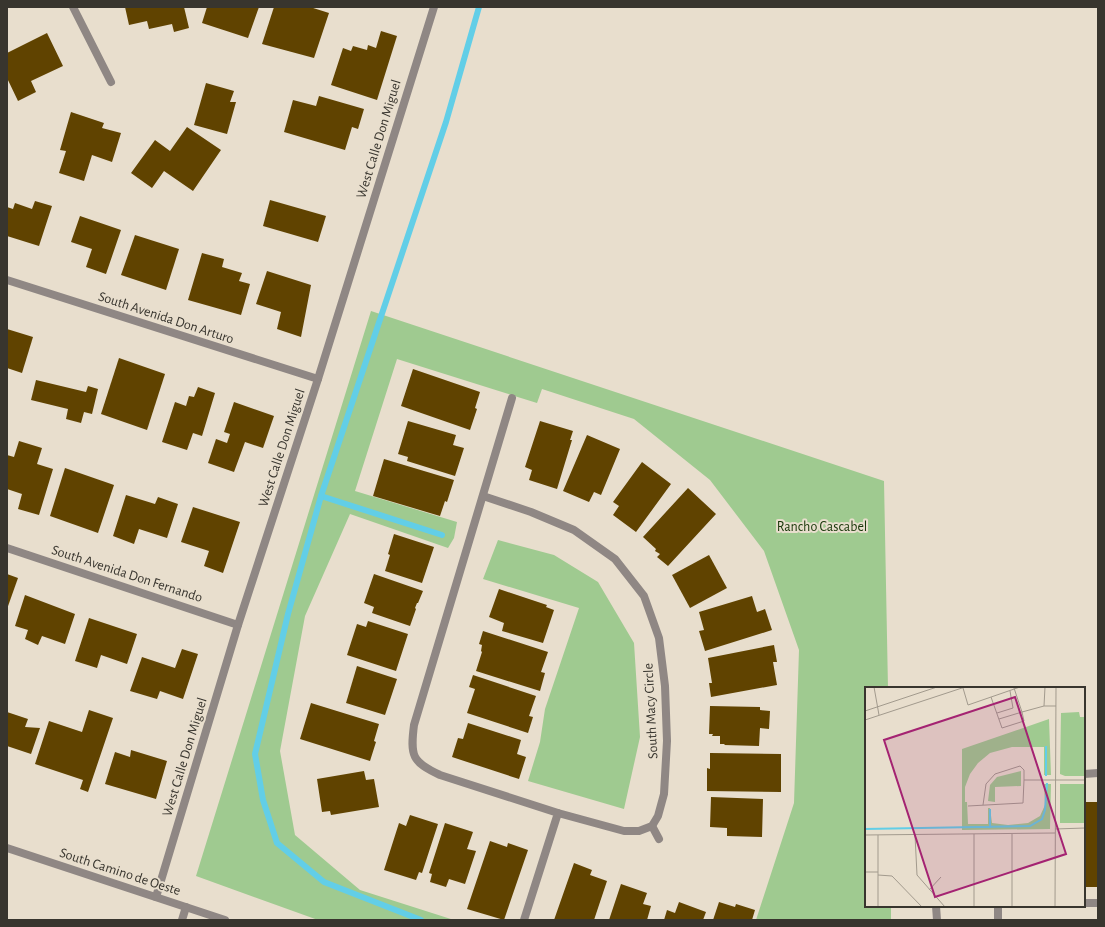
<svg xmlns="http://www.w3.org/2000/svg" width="1105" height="927" font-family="'Alegreya Sans',sans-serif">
<rect width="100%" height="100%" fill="#e8decd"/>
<!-- green -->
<g fill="#9fca90">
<polygon points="371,311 884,481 888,688 866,688 866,906 891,906 891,920 756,920 794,803 799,650 764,551 710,480 634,419 542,389 537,403 397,359 355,491 457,522 454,538 448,548 350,514 305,616 280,751 295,835 360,890 454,920 318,920 196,876"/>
<polygon points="498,540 554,555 598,582 634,643 640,737 624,809 528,781 540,742 545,709 579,608 483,579"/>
</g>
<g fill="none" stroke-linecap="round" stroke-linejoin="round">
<!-- stream -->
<g stroke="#62cee7" stroke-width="6">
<polyline points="321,496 442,535"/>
<polyline points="421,920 324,882 277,843 263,800 255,754 288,614 321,496 446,122 479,7"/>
</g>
</g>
<!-- building -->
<g fill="#604300">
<polygon points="125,7 184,7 189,28 174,32 172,24 149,29 147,21 129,25"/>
<polygon points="207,7 259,7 248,38 202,23"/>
<polygon points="274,7 310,7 329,13 314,58 262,44"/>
<polygon points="381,31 397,36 377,100 331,85 343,48 351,51 353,46 367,50 368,45 376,48"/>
<polygon points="47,33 63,66 31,81 36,92 18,101 7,78 7,53"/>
<polygon points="206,83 234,91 230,102 236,102 227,134 194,125"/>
<polygon points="319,96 364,109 358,129 352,127 345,150 284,132 293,100 316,106"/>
<polygon points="71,112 104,123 102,128 121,133 112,162 92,155 84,181 59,173 66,151 60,150"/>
<polygon points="187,127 221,150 193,191 164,171 152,188 131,173 155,140 170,151"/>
<polygon points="270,200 326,216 318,242 263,226"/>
<polygon points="35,201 52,206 39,246 7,236 7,207 13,209 15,203 32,209"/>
<polygon points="80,216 121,230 106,274 86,267 92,249 71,242"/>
<polygon points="135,235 179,249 166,290 121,275"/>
<polygon points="202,253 224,259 222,267 242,273 239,281 250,284 241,315 188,300"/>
<polygon points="267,271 311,285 301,337 277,329 281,312 256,304"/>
<polygon points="7,329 33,337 22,373 7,368"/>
<polygon points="119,358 165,374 147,430 101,414"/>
<polygon points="413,369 480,392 475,408 477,409 470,430 401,406"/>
<polygon points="36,380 86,392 88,386 98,389 92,414 84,412 81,423 66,419 68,409 31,400"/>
<polygon points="198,387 215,393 202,436 193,433 187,450 162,442 175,402 186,406 189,396 194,397"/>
<polygon points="234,402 274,416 263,448 245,442 234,472 208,463 216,439 227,443 230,434 224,432"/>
<polygon points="408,421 456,435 453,445 464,448 455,476 407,461 408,457 398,454"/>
<polygon points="540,421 573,431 570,440 572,440 557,489 529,480 532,470 525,467"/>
<polygon points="587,435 620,449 601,495 594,492 589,502 563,491"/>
<polygon points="19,441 42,448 37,464 53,469 39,515 18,509 22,494 7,489 7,455 14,457"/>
<polygon points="384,459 454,480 447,502 445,501 440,516 373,496"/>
<polygon points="642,462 671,484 636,532 613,515 619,506 613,502"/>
<polygon points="65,468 114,485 98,533 50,516"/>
<polygon points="688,488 716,514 668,566 657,557 660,554 655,551 656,549 643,537"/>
<polygon points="126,495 155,504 158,497 178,504 167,538 139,529 134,544 113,536"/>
<polygon points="193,507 240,522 223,573 204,566 209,551 181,542"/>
<polygon points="394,534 434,547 422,583 385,571 390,555 388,554"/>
<polygon points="709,555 727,588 690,608 672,575"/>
<polygon points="7,574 18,578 7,609"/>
<polygon points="374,574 423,591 418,603 417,603 415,608 416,609 410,626 372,613 374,607 364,603"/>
<polygon points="499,589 547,605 546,607 554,610 543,643 502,631 504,623 489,617"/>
<polygon points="25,595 75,614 65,644 42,636 38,645 25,639 28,630 15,626"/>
<polygon points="752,596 757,612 765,609 772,630 705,651 699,631 704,630 699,612"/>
<polygon points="89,618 137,634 127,664 101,655 97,668 75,661"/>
<polygon points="368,621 408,634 396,671 347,655 357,624 366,627"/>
<polygon points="483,631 548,652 541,672 545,673 540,691 476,671 482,652 481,651 482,645 479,644"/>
<polygon points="774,645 777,662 773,662 777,685 711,697 709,683 712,683 708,658"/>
<polygon points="182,649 198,654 183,699 160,691 157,699 130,691 142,657 175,668"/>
<polygon points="357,666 397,679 385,715 346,703"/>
<polygon points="473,675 536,696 529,716 533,717 528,733 467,713 475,689 469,687"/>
<polygon points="311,703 379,724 374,741 376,742 370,761 300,739"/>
<polygon points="710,706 760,707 760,710 770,711 769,729 760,728 759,746 724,745 725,744 720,744 720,736 712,736 713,734 709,734"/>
<polygon points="89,710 113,718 88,792 80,789 83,780 35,764 49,721 82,732"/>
<polygon points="7,712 28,719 25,727 40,728 31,754 7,746"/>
<polygon points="468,723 521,740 517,754 526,757 519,779 452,757 458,738 463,739"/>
<polygon points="131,750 167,761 156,799 105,784 115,752 130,757"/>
<polygon points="710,753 781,754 781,792 707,791 707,768 710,769"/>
<polygon points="364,771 366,780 374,779 379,807 331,815 330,811 322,812 317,779"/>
<polygon points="711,797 763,799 762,837 727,836 727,828 710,827"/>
<rect x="1084" y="802" width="14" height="85"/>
<polygon points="410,815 438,824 422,873 419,872 416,880 384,870 399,823 406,826"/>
<polygon points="445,823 473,832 467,849 476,851 465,884 449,879 446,887 430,882 432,874 429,873"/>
<polygon points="490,841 507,847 508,843 528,850 504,920 467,909"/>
<polygon points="574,863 592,870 590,875 607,881 594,920 554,920"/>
<polygon points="621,884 647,893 643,904 651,906 647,920 609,920"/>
<polygon points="679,902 706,912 703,920 664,920 667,910 675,913"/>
<polygon points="719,902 735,907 736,904 755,910 752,920 713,920"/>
</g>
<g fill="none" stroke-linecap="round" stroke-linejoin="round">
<!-- service -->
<g stroke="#8f8784" stroke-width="8">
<polyline points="1084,774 1098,773"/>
<polyline points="1084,903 1098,903"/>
<polyline points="936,906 937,920"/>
<polyline points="998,906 998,920"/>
</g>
<!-- minor -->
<g stroke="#8f8784" stroke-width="8">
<polyline points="73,7 111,82"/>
<polyline points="7,280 318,379"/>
<path d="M512 398 414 725C410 756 412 762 440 775L558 813 524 920"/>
<polyline points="483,496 531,512 574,530 615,559 644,596 659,638 665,686 667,741 664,794 658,816 652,826 639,831 624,831 558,813"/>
<polyline points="7,548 238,625"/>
<polyline points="652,826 659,839"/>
<polyline points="156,897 238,625 318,379 434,7"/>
</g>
<!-- tertiary -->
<g stroke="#8f8784" stroke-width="8">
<polyline points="7,848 225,920"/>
<polyline points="182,920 186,907"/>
</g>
</g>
<g text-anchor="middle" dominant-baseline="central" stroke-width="4" stroke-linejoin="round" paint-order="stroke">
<!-- street labels -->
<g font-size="14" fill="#38352e" stroke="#e8decd">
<text transform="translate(379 139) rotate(-73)">West Calle Don Miguel</text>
<text transform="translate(166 318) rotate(18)">South Avenida Don Arturo</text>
<text transform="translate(282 448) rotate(-72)">West Calle Don Miguel</text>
<text transform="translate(127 574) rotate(18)">South Avenida Don Fernando</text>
<text transform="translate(651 711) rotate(-93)">South Macy Circle</text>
<text transform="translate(185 757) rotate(-73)">West Calle Don Miguel</text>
<text transform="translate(120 872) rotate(18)">South Camino de Oeste</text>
</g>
<!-- park labels -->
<g font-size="14" fill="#173608" stroke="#e8decd">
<text x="822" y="527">Rancho Cascabel</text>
</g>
</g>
<!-- overview -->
<g transform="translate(865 687)">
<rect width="220" height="220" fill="#e8decd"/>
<path d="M214 25 215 30H220L219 89H200L195 87 196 26ZM184 32 186 88H179V60H147L125 66 113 76 105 87 100 100V115H102L103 137H123V121H125L127 136 143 138 163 136 175 129 180 118 179 97H186L185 142 97 143V62ZM156 84V99L130 100V115L123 114 125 98 132 90ZM195 97H220V136H195Z" fill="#9fca90"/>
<path fill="none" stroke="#62cee7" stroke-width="2" d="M181 89V59M125 122V141M0 142 165 139 177 132 180 123 182 96"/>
<path fill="none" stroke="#a29a8d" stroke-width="1" d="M9 0 14 28M180 0 179 19H191M98 1 103 18 155 0M149 1 157 25 179 19M126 10 137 41 159 34 157 25 134 32M0 24 72 0M132 26 148 21 145 4M0 33 100 0M118 118 121 97 130 87 155 79 159 83V93M103 119 158 116 159 93H220M190 142 220 141M109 147V220M0 148 190 146M13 148V220M50 148 52 188 80 220M0 185H13M13 188 27 189 57 220M64 203 76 190M147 220V147M190 220 191 0"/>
<path fill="#a42372" fill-opacity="0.15" stroke="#a42372" stroke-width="2" d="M150 10 201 167 70 210 19 53Z"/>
<rect width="220" height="220" fill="none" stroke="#38352e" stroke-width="2"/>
</g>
<!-- border -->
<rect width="1105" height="927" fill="none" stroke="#38352e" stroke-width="16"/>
</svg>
